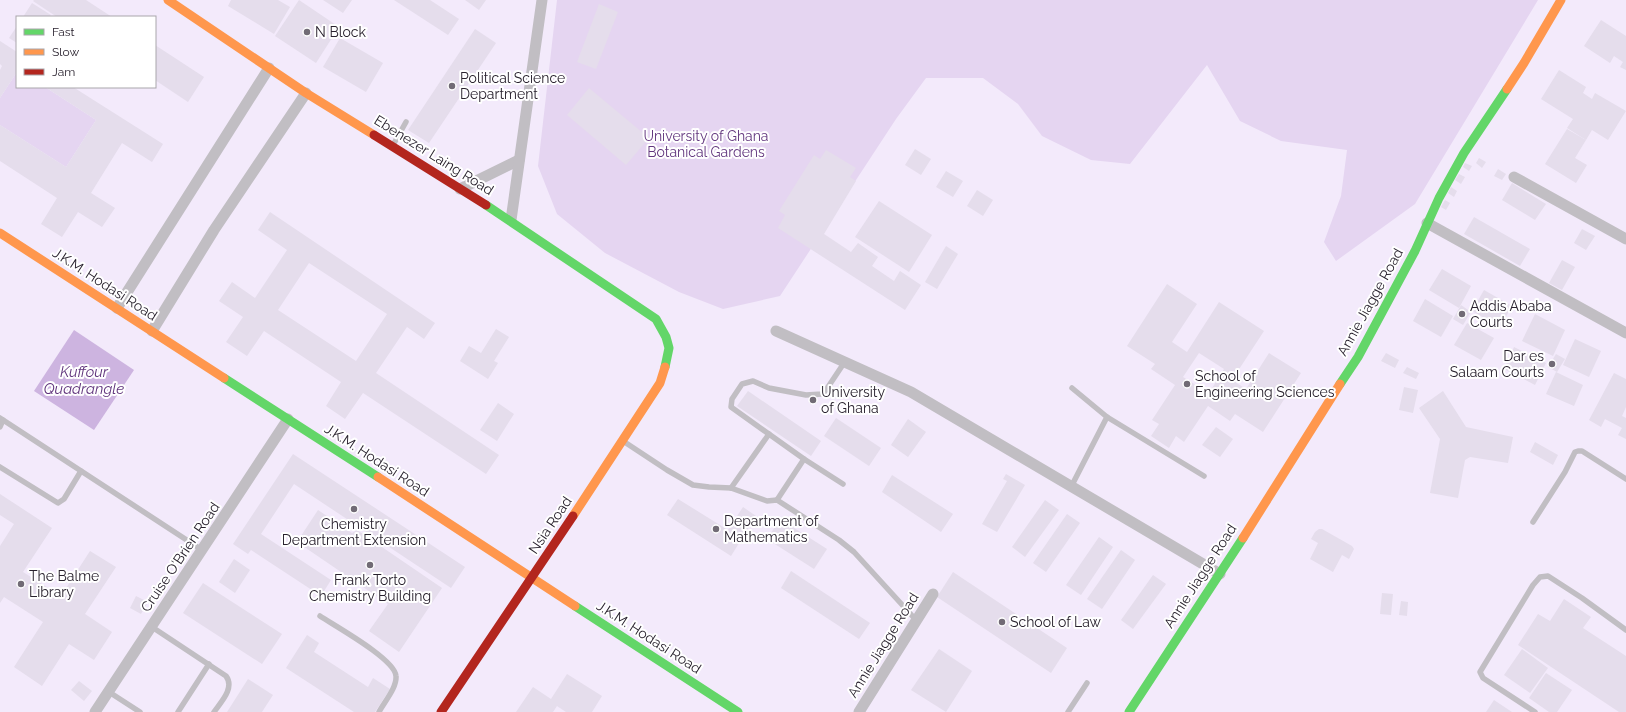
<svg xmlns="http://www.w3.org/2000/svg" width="1626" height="712" font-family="Raleway,sans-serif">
<rect width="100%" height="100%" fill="#f8f4fc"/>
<!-- built -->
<path fill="#f3eafb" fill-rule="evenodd" d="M0 0H1626V712H0ZM17 17H155V87H17Z"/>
<!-- green -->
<g fill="#e5d5f1">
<polygon points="557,0 1538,0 1415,204 1336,261 1324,242 1341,196 1347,150 1281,141 1240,121 1207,65 1130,164 1091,160 1042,136 1018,104 983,78 926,78 896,119 780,296 723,309 679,292 605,253 557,214 538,166"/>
<polygon points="17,72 17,87 45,87 96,120 66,167 0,125 0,98"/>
</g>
<!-- water -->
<polygon fill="#cdb4e0" points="74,330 134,370 94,430 34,391"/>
<!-- building -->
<g fill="#e5ddec" fill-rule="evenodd">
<polygon points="34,0 86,0 112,17 57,17 33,1"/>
<polygon points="231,0 278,0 290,7 274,34 228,6"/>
<polygon points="299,0 339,27 316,63 275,36"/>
<polygon points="323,0 352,0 343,13"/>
<polygon points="394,0 430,0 459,19 448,35"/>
<polygon points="465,0 486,0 479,10"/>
<polygon points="32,3 51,15 49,17 23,17"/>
<polygon points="599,4 618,12 596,69 577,62"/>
<polygon points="1601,20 1626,36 1626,70 1620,67 1623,62 1614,56 1610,63 1584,46"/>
<polygon points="17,26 17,43 9,38"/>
<polygon points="475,29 496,43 429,143 408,130"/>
<polygon points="340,38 383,63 366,92 323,67"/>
<polygon points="0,41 17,52 17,72 0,98 0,70 2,66 0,64"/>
<polygon points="155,45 204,77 188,102 155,80"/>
<polygon points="1559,70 1586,87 1583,93 1592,99 1595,93 1626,111 1608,140 1592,130 1586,140 1567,128 1573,119 1541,99"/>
<polygon points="45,87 73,87 163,144 152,162 122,143 91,193 115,208 102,227 78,212 62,237 41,224 57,198 0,161 0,125 66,167 96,120"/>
<polygon points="589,88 649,138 626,165 567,115"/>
<polygon points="1567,129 1586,140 1575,158 1587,165 1576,183 1545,164"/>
<polygon points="915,149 931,159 921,175 905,165"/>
<polygon points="826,150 856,168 850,177 856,181 824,234 851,252 858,243 878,257 872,266 894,281 900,271 921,285 905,310 778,228 785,215 779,211 814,155 820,159"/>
<polygon points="1479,158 1486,162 1482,168 1476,163"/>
<polygon points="1465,163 1472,166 1469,171 1463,167"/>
<polygon points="1498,169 1506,174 1502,180 1494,176"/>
<polygon points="946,171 963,181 953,197 936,187"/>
<polygon points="1459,174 1465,177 1461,184 1455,180"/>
<polygon points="1512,183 1546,204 1535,220 1502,200"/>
<polygon points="1451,187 1457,191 1454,197 1448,193"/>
<polygon points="977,190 993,200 983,216 967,206"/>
<polygon points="1445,200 1450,203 1446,210 1441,207"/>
<polygon points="879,201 932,235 909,272 855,237"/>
<path d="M270 212 435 323 424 339 407 327 376 373 499 455 486 474 363 393 345 419 326 406 341 382 264 331 247 356 226 342 243 317 219 301 232 282 255 298 287 250 258 230ZM309 263 387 314 356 361 278 310Z"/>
<polygon points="1474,217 1530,249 1520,266 1464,234"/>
<polygon points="1582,229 1595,236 1586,250 1574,243"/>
<polygon points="946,246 958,254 937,289 925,282"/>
<polygon points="1562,260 1575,267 1562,290 1549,283"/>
<polygon points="1442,269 1471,286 1459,308 1429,290"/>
<path d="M1167 284 1197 304 1172 342 1187 352 1219 302 1264 331 1232 380 1246 389 1269 353 1301 373 1263 432 1235 414 1230 421 1208 406 1184 442 1176 436 1169 448 1151 436 1159 424 1152 420 1175 385 1151 369 1155 364 1127 346ZM1199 353 1224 369 1209 393 1183 377Z"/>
<polygon points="1484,290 1512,306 1500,327 1472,311"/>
<polygon points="1425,299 1453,316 1441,337 1413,321"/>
<polygon points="1461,305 1471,312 1463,325 1453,319"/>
<polygon points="1535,314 1565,330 1553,356 1522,341"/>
<polygon points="1467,323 1494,338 1481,360 1454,345"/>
<polygon points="496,329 509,337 494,361 498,363 488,379 460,361 469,346 481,353"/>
<polygon points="1575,339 1601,351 1589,377 1563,365"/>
<polygon points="1514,347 1546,363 1535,385 1504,369"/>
<polygon points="1386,353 1399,360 1395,368 1381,361"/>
<polygon points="1556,354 1565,359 1557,372 1548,367"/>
<polygon points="1407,367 1419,373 1416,379 1403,373"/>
<polygon points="1556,372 1583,385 1574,406 1546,394"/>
<polygon points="1614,373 1626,379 1626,407 1622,416 1626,418 1626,439 1618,435 1622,428 1605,419 1601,427 1589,420"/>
<polygon points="1404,387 1418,390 1413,413 1399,410"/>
<polygon points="748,391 821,441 811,456 737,406"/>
<polygon points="1443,391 1466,427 1513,437 1508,463 1470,457 1465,460 1458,498 1430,493 1440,439 1419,408"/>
<polygon points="498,403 514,414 497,441 480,430"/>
<polygon points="836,418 881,448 869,466 824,436"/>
<polygon points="908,419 926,432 908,457 891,445"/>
<polygon points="1216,427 1233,439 1220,457 1202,445"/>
<polygon points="1535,442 1558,455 1553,465 1530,452"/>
<polygon points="293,454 465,567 451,588 294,484 261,534 331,580 321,596 251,550 248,554 233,544"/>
<polygon points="1006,474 1025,485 997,532 982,524 1007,481 1003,479"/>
<polygon points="892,475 953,514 941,532 882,492"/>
<polygon points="0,494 52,528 23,572 61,596 90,551 116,567 85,614 112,632 94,660 69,644 42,686 14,667 43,622 4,597 0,603 0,546 14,524 0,515"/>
<polygon points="678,499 728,530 743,507 756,516 731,556 667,515"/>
<polygon points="1045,500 1059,510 1025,557 1012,547"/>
<polygon points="318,510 352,533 357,530 442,588 399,652 369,631 388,604 297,542"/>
<polygon points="1067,514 1080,523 1046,572 1033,563"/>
<polygon points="780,519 827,549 814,569 767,539"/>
<polygon points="1319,529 1322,529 1352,546 1354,549 1349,559 1342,555 1333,572 1310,559 1318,543 1311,539 1315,532"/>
<polygon points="1099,537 1113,547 1081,595 1066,585"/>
<polygon points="1121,550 1135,560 1102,609 1087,599"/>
<polygon points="234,559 250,570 235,593 219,582"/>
<polygon points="791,571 870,623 859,639 781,588"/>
<polygon points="953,572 1067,648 1051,673 937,597"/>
<polygon points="1153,575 1166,584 1133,629 1121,620"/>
<polygon points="203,583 282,634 262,664 183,613"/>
<polygon points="1382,593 1393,594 1391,615 1380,614"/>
<polygon points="136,596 148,602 141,614 130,608"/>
<polygon points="1564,599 1591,617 1583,628 1626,656 1626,712 1619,712 1518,645 1538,614 1550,621"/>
<polygon points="1401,601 1408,602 1407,616 1399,615"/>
<polygon points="307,635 319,643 314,652 368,687 373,678 390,689 375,712 354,712 286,668"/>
<polygon points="939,649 972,671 946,712 911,690"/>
<polygon points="1522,649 1548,668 1530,693 1504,675"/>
<polygon points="1546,673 1572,690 1557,712 1549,712 1529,698"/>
<polygon points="567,674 602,696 592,712 566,712 557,706 553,712 516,712 533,687 551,699"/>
<polygon points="248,679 273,695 262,712 227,712"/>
<polygon points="79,681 92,691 84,701 71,690"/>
<polygon points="1494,700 1512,712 1486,712"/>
</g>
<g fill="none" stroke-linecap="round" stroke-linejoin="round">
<!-- lane -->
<g stroke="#c1bec3" stroke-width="5.5">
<polyline points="393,145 406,122"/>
<polyline points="1072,388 1107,417 1204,476"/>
<polyline points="0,418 202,550"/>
<polyline points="0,427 3,420"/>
<polyline points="623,441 667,470 693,485 709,487 731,488 767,501 777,500 839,540 854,552 916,620"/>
<polyline points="804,459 731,407 732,399 742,384 753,381 769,388 806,395 822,394 826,390 844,363"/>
<polyline points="0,467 58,503 64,499 81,471"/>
<polyline points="1071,487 1107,417"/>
<polyline points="731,488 769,434"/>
<polyline points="777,500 804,459 843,484"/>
<polyline points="1533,522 1565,472 1575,452 1578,451 1582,451 1626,479"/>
<path d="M320 616C335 626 395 659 396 676 397 688 384 702 379 712"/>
<path d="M152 627 226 676C235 688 221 702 214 712"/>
<polyline points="109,692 140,712"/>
<polyline points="178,712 209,664"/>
<polyline points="1068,712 1087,683"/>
<polyline points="1535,712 1483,678 1480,672 1533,585 1540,577 1548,576 1582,598 1626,630"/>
</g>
<!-- street -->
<g stroke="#c1bec3" stroke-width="11">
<polyline points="1514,177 1626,239"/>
<polyline points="460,189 519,160"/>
<polyline points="511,220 542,0"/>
<polyline points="1427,223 1626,333"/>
<polyline points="117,308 269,68"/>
<polyline points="152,331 214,230 306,93"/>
<polyline points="776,331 911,392 1220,574"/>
<polyline points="95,712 288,419"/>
<polyline points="859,712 933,594"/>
</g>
<!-- fast -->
<g stroke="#63d668" stroke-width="9">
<polyline points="486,205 656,319 666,337 669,348 665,367"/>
<polyline points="224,378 378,477"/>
<polyline points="1340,384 1358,357 1415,251 1439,198 1464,153 1507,89"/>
<polyline points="575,606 738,712"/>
<polyline points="1129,712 1243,538"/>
</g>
<!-- slow -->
<g stroke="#ff974d" stroke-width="9">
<polyline points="168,0 306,93 374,135"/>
<polyline points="1507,89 1524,63 1561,0"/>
<polyline points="0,233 224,378"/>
<polyline points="378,477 575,606"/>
<polyline points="573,516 660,383 665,367"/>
<polyline points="1243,538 1340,384"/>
</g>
<!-- jam -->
<g stroke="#b3261e" stroke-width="9">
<polyline points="374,135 486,205"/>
<polyline points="441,712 573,516"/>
</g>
</g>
<!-- markers -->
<g fill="#716b75" stroke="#fff" stroke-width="1.5">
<circle cx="307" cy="32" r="4"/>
<circle cx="452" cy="86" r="4"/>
<circle cx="1462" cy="314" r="4"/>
<circle cx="1552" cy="364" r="4"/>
<circle cx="1187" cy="384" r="4"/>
<circle cx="813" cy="400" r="4"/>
<circle cx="354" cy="509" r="4"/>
<circle cx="716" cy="529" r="4"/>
<circle cx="370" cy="565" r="4"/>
<circle cx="21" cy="584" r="4"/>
<circle cx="1002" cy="622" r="4"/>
</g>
<g text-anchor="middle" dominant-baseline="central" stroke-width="4" stroke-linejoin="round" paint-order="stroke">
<!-- poi labels -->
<g font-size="14" fill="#28212d" stroke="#fff" text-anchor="start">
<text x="315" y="32">N Block</text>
<text x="460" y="78">Political Science<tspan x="460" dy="16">Department</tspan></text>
<text x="1470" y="306">Addis Ababa<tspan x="1470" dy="16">Courts</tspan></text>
<text x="1544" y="356" text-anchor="end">Dar es<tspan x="1544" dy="16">Salaam Courts</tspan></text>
<text x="1195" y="376">School of<tspan x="1195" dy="16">Engineering Sciences</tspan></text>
<text x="821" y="392">University<tspan x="821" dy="16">of Ghana</tspan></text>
<text x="724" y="521">Department of<tspan x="724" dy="16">Mathematics</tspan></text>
<text x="354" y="524" text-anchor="middle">Chemistry<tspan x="354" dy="16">Department Extension</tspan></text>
<text x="29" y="576">The Balme<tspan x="29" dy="16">Library</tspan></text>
<text x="370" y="580" text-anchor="middle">Frank Torto<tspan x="370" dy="16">Chemistry Building</tspan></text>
<text x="1010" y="622">School of Law</text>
</g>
<!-- park labels -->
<g font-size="14" fill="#62367e" stroke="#fff">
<text x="706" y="136">University of Ghana<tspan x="706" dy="16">Botanical Gardens</tspan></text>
</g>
<!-- street labels -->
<g font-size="14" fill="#28212d" stroke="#fff">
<text transform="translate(434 155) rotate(32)">Ebenezer Laing Road</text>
<text transform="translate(105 284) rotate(33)">J.K.M. Hodasi Road</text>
<text transform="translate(1370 302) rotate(-61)">Annie Jiagge Road</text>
<text transform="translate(377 460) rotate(33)">J.K.M. Hodasi Road</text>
<text transform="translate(550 525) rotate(-56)">Nsia Road</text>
<text transform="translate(180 557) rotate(-56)">Cruise O'Brien Road</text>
<text transform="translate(1200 576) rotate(-57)">Annie Jiagge Road</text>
<text transform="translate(649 637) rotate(33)">J.K.M. Hodasi Road</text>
<text transform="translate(883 645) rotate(-58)">Annie Jiagge Road</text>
</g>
<!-- water labels -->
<g font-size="15" font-style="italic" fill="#5f337b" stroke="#fff">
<text x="84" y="372">Kuffour<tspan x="84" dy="17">Quadrangle</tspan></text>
</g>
</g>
<!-- legend -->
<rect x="16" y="16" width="140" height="72" fill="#ffffff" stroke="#a9a6ab"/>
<rect x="24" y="29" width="20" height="6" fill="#63d668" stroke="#a9a6ab"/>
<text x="52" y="36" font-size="12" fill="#28212d">Fast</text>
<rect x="24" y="49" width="20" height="6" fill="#ff974d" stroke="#a9a6ab"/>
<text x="52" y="56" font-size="12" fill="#28212d">Slow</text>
<rect x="24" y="69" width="20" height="6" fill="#b3261e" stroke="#a9a6ab"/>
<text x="52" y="76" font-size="12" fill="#28212d">Jam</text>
</svg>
